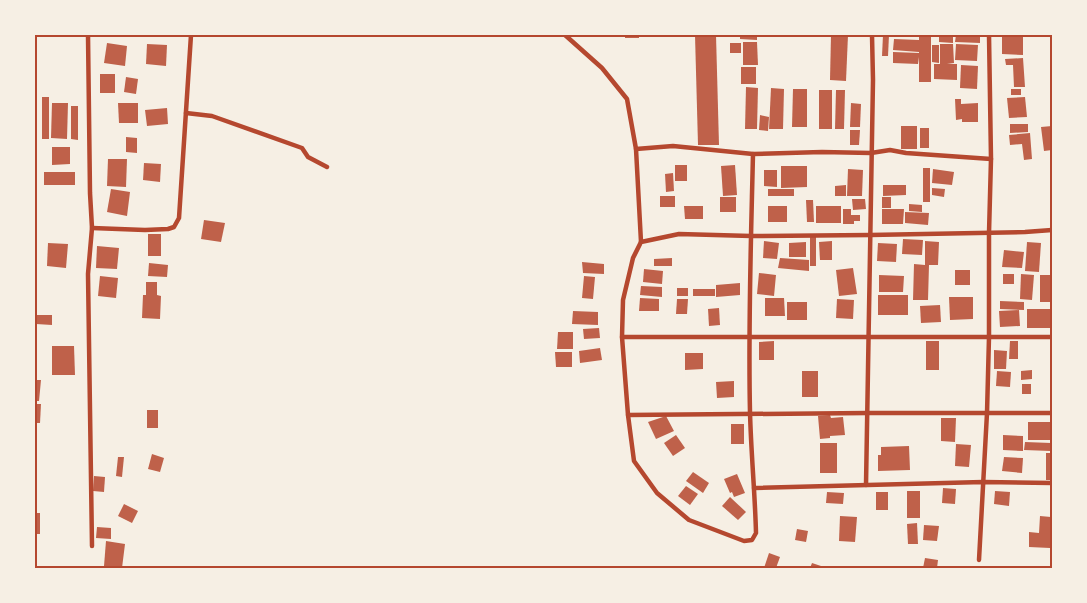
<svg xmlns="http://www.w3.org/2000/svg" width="1087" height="603" font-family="Cabin,sans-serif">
<rect width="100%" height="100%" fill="#f6efe4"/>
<!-- building -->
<g fill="#bf614a">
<rect x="625" y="35" width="14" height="3"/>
<polygon points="695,35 716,35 719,145 698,145"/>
<polygon points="740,35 757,35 757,40 740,39"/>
<polygon points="831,35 848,35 846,81 830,80"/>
<polygon points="883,35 889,35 888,56 882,56"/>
<polygon points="919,35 931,35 931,82 919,82 919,57 918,64 893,63 893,52 919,53 919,52 893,50 894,39 919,40"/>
<polygon points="939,35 953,36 953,43 939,42"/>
<polygon points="956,35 980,36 980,43 955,42"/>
<polygon points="1002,36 1023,36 1023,55 1002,54"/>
<polygon points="743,42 757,42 758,65 743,65"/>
<polygon points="107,43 127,46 125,66 104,63"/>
<rect x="730" y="43" width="11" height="10"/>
<polygon points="147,44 167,45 166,66 146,64"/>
<polygon points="940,44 953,44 954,63 947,64 957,64 957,80 934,79 934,64 940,64"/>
<polygon points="956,44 978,45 977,61 955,60"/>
<polygon points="932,45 939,45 939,63 932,62"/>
<polygon points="1023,58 1025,87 1014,87 1013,65 1006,65 1005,59"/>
<polygon points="961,65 978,66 977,89 960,88"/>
<rect x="741" y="67" width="15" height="17"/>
<rect x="100" y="74" width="15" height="19"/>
<polygon points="126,77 138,79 136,94 124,92"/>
<polygon points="746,87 758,88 757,129 745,129"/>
<polygon points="771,88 784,89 783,129 769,129"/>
<polygon points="793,89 807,89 807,127 792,127"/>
<rect x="1011" y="89" width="10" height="6"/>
<rect x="819" y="90" width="13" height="39"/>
<polygon points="836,90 845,90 844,129 835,129"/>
<rect x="42" y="97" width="7" height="42"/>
<polygon points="1025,97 1027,117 1009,118 1007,98"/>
<polygon points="955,99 961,99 961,104 978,103 978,122 962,122 962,119 956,120"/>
<polygon points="52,103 68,103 67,139 51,138"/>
<polygon points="118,103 138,103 138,123 119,123"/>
<polygon points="851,103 861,104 860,127 850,127"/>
<polygon points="71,106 78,106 78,140 71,139"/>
<polygon points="167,108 168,124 147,126 145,110"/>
<polygon points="760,115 769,117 768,131 759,130"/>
<polygon points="1010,124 1028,124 1028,132 1010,133"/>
<rect x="901" y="126" width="16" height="23"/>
<polygon points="1052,126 1052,150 1044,151 1041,127"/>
<rect x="920" y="128" width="9" height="20"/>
<polygon points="850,130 860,130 859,145 850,145"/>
<polygon points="1030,133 1032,159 1024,160 1022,144 1010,145 1009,135"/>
<polygon points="126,137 137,138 137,153 126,152"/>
<polygon points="52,147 70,147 70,164 52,165"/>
<polygon points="108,159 127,159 126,187 107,186"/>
<polygon points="144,163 161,164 160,182 143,180"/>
<rect x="675" y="165" width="12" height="16"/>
<polygon points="735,165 737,195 723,196 721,166"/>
<polygon points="781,166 807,166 807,187 781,188"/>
<rect x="923" y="168" width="7" height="34"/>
<polygon points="848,169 863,170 862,196 847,196"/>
<polygon points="933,169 954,172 952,185 932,183"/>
<polygon points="764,170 777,170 777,187 764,186"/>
<rect x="44" y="172" width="31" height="13"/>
<polygon points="673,173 674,191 666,192 665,174"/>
<polygon points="846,185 846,196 835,196 835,186"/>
<polygon points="883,185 906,185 906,195 883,196"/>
<polygon points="932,188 945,189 944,197 932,195"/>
<polygon points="111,189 130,192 127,216 107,212"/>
<rect x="768" y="189" width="26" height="7"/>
<rect x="660" y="196" width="15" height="11"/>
<rect x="720" y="197" width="16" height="15"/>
<rect x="882" y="197" width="9" height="11"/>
<polygon points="852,199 865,199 866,209 853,210"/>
<polygon points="806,200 813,200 814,222 807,222"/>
<polygon points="909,204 922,205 922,212 909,211"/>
<polygon points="684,206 703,206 703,219 685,219"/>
<rect x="768" y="206" width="19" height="16"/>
<rect x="816" y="206" width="25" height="17"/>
<polygon points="843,209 851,209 851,215 860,215 860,221 854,221 854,224 843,224"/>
<polygon points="882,209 904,209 903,224 882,224"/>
<polygon points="905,212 929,213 928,225 905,223"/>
<polygon points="204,220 225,223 221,242 201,239"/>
<rect x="148" y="234" width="13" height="22"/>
<rect x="810" y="237" width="6" height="29"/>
<polygon points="903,239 923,240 922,255 902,254"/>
<polygon points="764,241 779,243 777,259 763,258"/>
<polygon points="832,241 832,260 820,260 819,242"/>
<polygon points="925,241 939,242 938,265 929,265 928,300 913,300 914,264 925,265"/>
<polygon points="806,242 806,257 789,257 789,243"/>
<polygon points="1027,242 1041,243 1039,272 1025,271"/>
<polygon points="48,243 68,244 66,268 47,266"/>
<polygon points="878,243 897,244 896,262 877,261"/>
<polygon points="97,246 119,248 117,269 96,268"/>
<polygon points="1004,250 1024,252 1022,268 1002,267"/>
<polygon points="672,258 672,266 654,266 654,259"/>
<polygon points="780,258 809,260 809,271 778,268"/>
<polygon points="582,262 604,264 604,274 583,273"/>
<polygon points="149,263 168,265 167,277 148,276"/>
<polygon points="853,268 857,294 839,296 836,270"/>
<polygon points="644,269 663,271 662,284 643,282"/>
<rect x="955" y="270" width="15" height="15"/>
<polygon points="759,273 776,275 774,296 757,294"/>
<rect x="1003" y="274" width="11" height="10"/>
<polygon points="1021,274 1034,275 1032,300 1020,299"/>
<polygon points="879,275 904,276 903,292 879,292"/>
<rect x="1040" y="275" width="12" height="27"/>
<polygon points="100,276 118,278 116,298 98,296"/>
<polygon points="584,276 595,277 593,299 582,298"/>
<polygon points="146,282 157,282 157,295 161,296 160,319 142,318 143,295 146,295"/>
<polygon points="740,283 740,295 716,297 716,285"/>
<polygon points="641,286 662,287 662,297 640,295"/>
<rect x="677" y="288" width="11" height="8"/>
<rect x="693" y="289" width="22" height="7"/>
<rect x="878" y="295" width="30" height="20"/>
<polygon points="949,297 973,297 973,319 950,320"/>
<polygon points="640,298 659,299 659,311 639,311"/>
<polygon points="765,298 784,298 785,316 765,316"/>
<polygon points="677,299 688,299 687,314 676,314"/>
<polygon points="837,299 854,300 853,319 836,318"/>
<polygon points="1000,301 1024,302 1024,310 1000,309"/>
<rect x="787" y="302" width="20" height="18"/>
<polygon points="940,305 941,322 921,323 920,306"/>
<polygon points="719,308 720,325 709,326 708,309"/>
<rect x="1027" y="309" width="25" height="19"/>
<polygon points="1019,310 1020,326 1000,327 999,311"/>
<polygon points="573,311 598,312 598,325 572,324"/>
<polygon points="37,315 52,315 52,325 36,324"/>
<polygon points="599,328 600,338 584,339 583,329"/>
<polygon points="558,332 573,332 573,349 557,349"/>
<polygon points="774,341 774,360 759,360 759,342"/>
<rect x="926" y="341" width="13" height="29"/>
<polygon points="1010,341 1018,341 1018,359 1009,359"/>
<polygon points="52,346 74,346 75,375 52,375"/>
<polygon points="600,348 602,360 580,363 579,351"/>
<polygon points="994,350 1007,351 1006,369 994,369"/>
<polygon points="555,352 572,352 572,367 556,367"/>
<polygon points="685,353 703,353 703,369 685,370"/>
<polygon points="1032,370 1032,379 1021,380 1021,371"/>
<rect x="802" y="371" width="16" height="26"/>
<polygon points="997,371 1011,372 1010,387 996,386"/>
<polygon points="35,380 41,380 39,401 35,401"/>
<polygon points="734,381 734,397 717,398 716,382"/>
<rect x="1022" y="384" width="9" height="10"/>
<polygon points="35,404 41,404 40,423 35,423"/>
<rect x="147" y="410" width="11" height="18"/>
<polygon points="830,415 831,418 843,417 845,435 830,436 830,438 820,439 818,416"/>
<polygon points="666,416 674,431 656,439 648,422"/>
<polygon points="941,418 956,418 955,442 941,441"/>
<rect x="1028" y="422" width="23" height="18"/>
<rect x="731" y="424" width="13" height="20"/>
<polygon points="676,435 685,448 673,456 664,443"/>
<polygon points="1003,435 1023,436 1023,451 1003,450"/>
<polygon points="1025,442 1051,443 1051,451 1024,450"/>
<rect x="820" y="443" width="17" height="30"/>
<polygon points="956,444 971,445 969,467 955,466"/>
<polygon points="909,446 910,470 878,471 878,455 881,455 881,447"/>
<rect x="1046" y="453" width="6" height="27"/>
<polygon points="152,454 164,458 160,472 148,469"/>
<polygon points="118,457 124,457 122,477 116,476"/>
<polygon points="1004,457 1023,458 1022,473 1002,471"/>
<polygon points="693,472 709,483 703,493 686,481"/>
<polygon points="737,474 745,493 734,497 732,492 730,493 724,479"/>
<polygon points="94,476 105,477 104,492 93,491"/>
<polygon points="686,486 698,494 690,505 678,496"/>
<polygon points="943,488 956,489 955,504 942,503"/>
<rect x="907" y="491" width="13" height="27"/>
<polygon points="995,491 1010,492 1009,506 994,504"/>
<polygon points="827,492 844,493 843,504 826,503"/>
<rect x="876" y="492" width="12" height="18"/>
<polygon points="730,497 746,512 738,520 722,506"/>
<polygon points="124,504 138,511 132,523 118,516"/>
<rect x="35" y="513" width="5" height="21"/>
<polygon points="840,516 857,517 855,542 839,541"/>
<polygon points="1040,516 1051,517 1050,548 1029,547 1029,532 1039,533"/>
<polygon points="917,523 918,544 908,544 907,524"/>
<polygon points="924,525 939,526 937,541 923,540"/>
<polygon points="97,527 111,528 111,539 96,538"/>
<polygon points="797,529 808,531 806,542 795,540"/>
<polygon points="106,541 125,544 122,568 104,566"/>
<polygon points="769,553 780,557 776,568 764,568"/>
<polygon points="925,558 938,560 937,568 923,568"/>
<polygon points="812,563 827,568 810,568"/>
</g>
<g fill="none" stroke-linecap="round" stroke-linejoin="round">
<!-- minor -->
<g stroke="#b5482f" stroke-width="4.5">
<polyline points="88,35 90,193 92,228 88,274 92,546"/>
<polyline points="565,35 602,68 627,99 636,149 641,242"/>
<polyline points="186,113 212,116 302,148 308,157 327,167"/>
<polyline points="636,149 673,146 753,154 822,152 871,153 890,150 906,153 991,159"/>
<path d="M753 154C751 240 748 326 750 412 751 453 755 493 756 533L752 540 744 541 689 520 657 493 634 461 628 415 622 337 623 300 633 258 641 242 679 234 751 236 870 235 1025 232 1052 230"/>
<polyline points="92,228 145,230 168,229 174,227 179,218 191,35"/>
<polyline points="622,337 1052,337"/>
<polyline points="628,415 868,413 1052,413"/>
<polyline points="866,485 873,80 872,35"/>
<polyline points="754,488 983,482 1052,483"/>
<polyline points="979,560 987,413 989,337 989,233 991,159 989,35"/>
</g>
</g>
<!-- border -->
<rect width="1087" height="603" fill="none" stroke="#f6efe4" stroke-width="72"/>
<rect x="36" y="36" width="1015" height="531" fill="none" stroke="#b5482f" stroke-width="2"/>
</svg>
